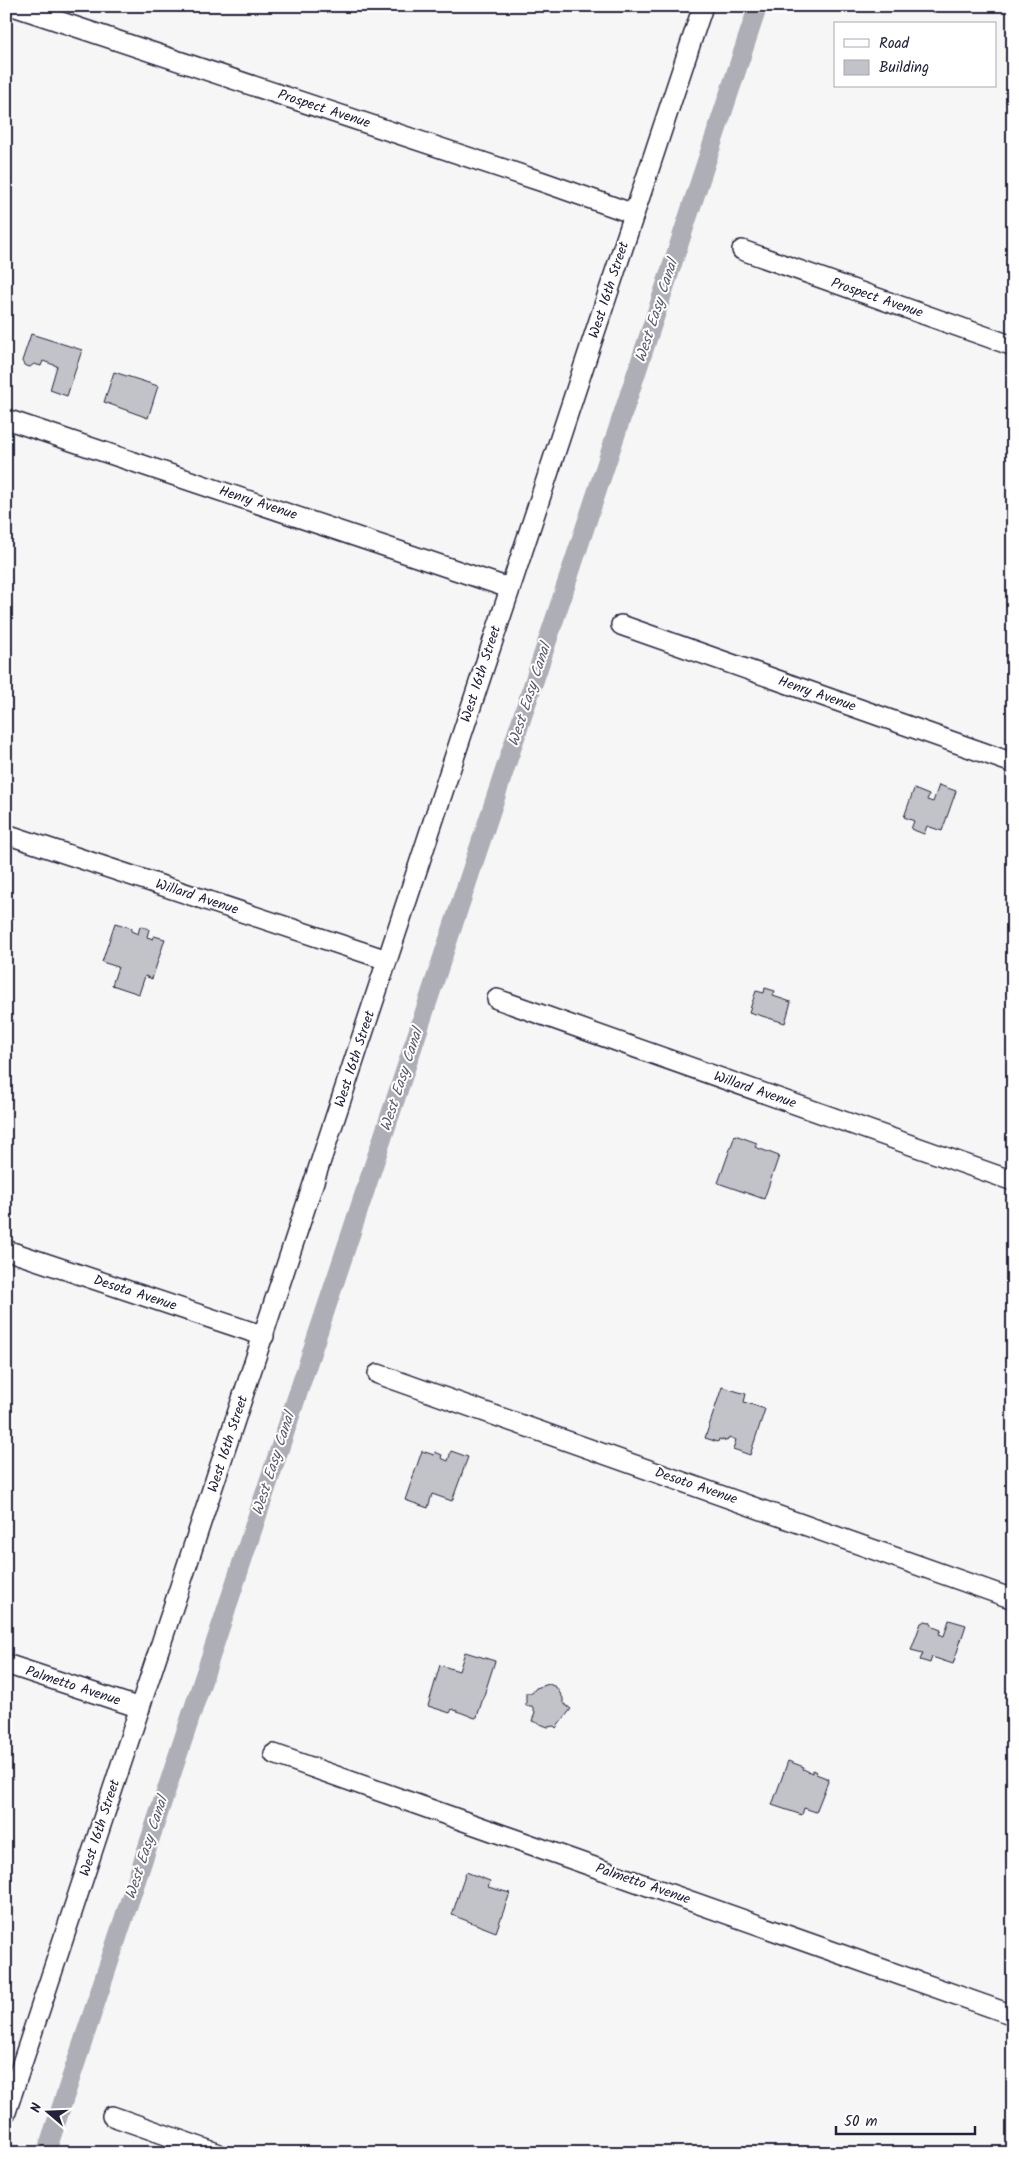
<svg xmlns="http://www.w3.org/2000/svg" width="1019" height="2159" font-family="Kalam,sans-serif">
<rect width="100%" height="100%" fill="#f6f6f7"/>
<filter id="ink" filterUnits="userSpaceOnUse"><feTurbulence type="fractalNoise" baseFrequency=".02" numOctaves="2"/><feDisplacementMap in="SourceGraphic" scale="10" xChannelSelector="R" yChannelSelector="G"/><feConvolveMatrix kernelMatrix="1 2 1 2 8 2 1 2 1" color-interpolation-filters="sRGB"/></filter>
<g filter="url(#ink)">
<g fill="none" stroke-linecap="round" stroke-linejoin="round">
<!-- canal -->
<polyline stroke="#aeaeb7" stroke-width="19" points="46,2153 758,6"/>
</g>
<!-- building -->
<g fill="#c2c2c9" stroke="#22223b">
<polygon points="31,334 82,350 67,396 50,390 57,366 43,361 41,366 34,364 30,367 24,365 22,361"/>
<polygon points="114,372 158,386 148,418 104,402"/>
<polygon points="939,785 956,791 942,831 927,826 924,834 911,829 914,821 904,817 914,789 929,795 927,800 933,802"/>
<polygon points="115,923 132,928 131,931 138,934 140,926 149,929 147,937 153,939 154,936 165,939 152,979 145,976 139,994 112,985 118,967 102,962"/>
<polygon points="765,988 775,991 773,996 791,1002 785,1023 749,1012 756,991 764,993"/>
<polygon points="735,1135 757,1143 755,1147 779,1156 764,1199 718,1183"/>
<polygon points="722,1387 746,1394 744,1402 765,1409 750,1455 733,1449 736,1440 729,1437 727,1441 719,1439 718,1442 705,1438"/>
<polygon points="422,1451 434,1455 435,1452 442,1455 441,1458 448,1461 451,1451 468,1457 452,1501 432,1494 428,1508 405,1500"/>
<polygon points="949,1620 966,1625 953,1664 932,1657 930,1663 920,1660 923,1653 911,1650 921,1623 925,1621 930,1622 933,1627 941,1630 939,1634 944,1636"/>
<polygon points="465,1652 495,1661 477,1717 475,1718 452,1709 450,1713 428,1706 440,1665 459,1671"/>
<polygon points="549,1684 556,1687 563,1698 563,1703 571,1709 556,1728 554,1726 548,1727 532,1721 535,1712 532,1706 526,1706 526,1693 532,1693 536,1688"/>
<polygon points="788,1761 804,1767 803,1769 812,1773 812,1770 817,1772 816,1774 829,1779 816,1812 804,1808 802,1815 772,1805"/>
<polygon points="466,1872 490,1881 488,1887 510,1893 496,1932 452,1915"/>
</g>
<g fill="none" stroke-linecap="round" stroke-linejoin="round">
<defs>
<g id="street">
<polyline points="13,6 543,182 634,214"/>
<polyline points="742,250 1013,346"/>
<polyline points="6,419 509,588"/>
<polyline points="621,625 1013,763"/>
<polyline points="6,834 387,960"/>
<polyline points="497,999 1013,1181"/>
<polyline points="6,1250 264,1336"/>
<polyline points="378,1374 1013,1599"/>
<polyline points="6,1664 140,1708"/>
<polyline points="274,1754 1013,2015"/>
<polyline points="6,2112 703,6"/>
<polyline points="112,2116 217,2153"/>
</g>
</defs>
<!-- street casing -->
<use href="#street" stroke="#22223b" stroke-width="22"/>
<!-- street -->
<use href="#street" stroke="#fff" stroke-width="19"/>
</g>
</g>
<g text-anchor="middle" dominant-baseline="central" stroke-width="4" stroke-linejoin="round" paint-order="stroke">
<!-- street labels -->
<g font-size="14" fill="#22223b" stroke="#fff">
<text transform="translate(324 109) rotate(18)">Prospect Avenue</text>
<text transform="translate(609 290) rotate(-72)">West 16th Street</text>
<text transform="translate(877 298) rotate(19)">Prospect Avenue</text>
<text transform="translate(258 503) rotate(18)">Henry Avenue</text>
<text transform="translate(481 674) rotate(-72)">West 16th Street</text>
<text transform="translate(817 694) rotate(19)">Henry Avenue</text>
<text transform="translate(197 897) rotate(18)">Willard Avenue</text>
<text transform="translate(355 1059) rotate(-72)">West 16th Street</text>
<text transform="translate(755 1090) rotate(19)">Willard Avenue</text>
<text transform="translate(135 1293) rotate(18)">Desota Avenue</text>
<text transform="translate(228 1444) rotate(-72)">West 16th Street</text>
<text transform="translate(696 1486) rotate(19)">Desoto Avenue</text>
<text transform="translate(73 1686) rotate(18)">Palmetto Avenue</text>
<text transform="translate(100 1828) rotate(-72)">West 16th Street</text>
<text transform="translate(643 1884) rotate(19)">Palmetto Avenue</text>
</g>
<!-- water labels -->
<g font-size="15" font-style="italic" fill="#5a5a6d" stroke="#fff">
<text transform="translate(657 311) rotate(-72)">West Easy Canal</text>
<text transform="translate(530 695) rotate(-72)">West Easy Canal</text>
<text transform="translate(402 1080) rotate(-72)">West Easy Canal</text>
<text transform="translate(274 1464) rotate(-72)">West Easy Canal</text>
<text transform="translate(147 1848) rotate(-72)">West Easy Canal</text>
</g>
</g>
<!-- margin -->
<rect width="1019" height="2159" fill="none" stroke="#fff" stroke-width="25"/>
<rect x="12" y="12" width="994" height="2134" fill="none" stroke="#22223b" stroke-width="2" filter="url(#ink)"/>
<!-- legend -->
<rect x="834" y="22" width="162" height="65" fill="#ffffff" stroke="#a7a7b1"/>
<rect x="844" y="39" width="25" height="8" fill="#ffffff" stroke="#a7a7b1"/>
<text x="879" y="48" font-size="15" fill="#22223b">Road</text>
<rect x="844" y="60" width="25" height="15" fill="#c2c2c9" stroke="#a7a7b1"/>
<text x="879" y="72" font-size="15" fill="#22223b">Building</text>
<!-- north arrow -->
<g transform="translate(48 2112) rotate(289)" stroke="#ffffff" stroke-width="4" paint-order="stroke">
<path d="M0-4L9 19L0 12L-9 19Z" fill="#22223b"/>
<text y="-8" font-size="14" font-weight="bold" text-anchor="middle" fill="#22223b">N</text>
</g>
<!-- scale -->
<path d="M836 2126v8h139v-8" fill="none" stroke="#22223b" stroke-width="2.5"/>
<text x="844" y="2126" font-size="15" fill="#22223b" stroke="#ffffff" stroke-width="4" paint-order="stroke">50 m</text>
</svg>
